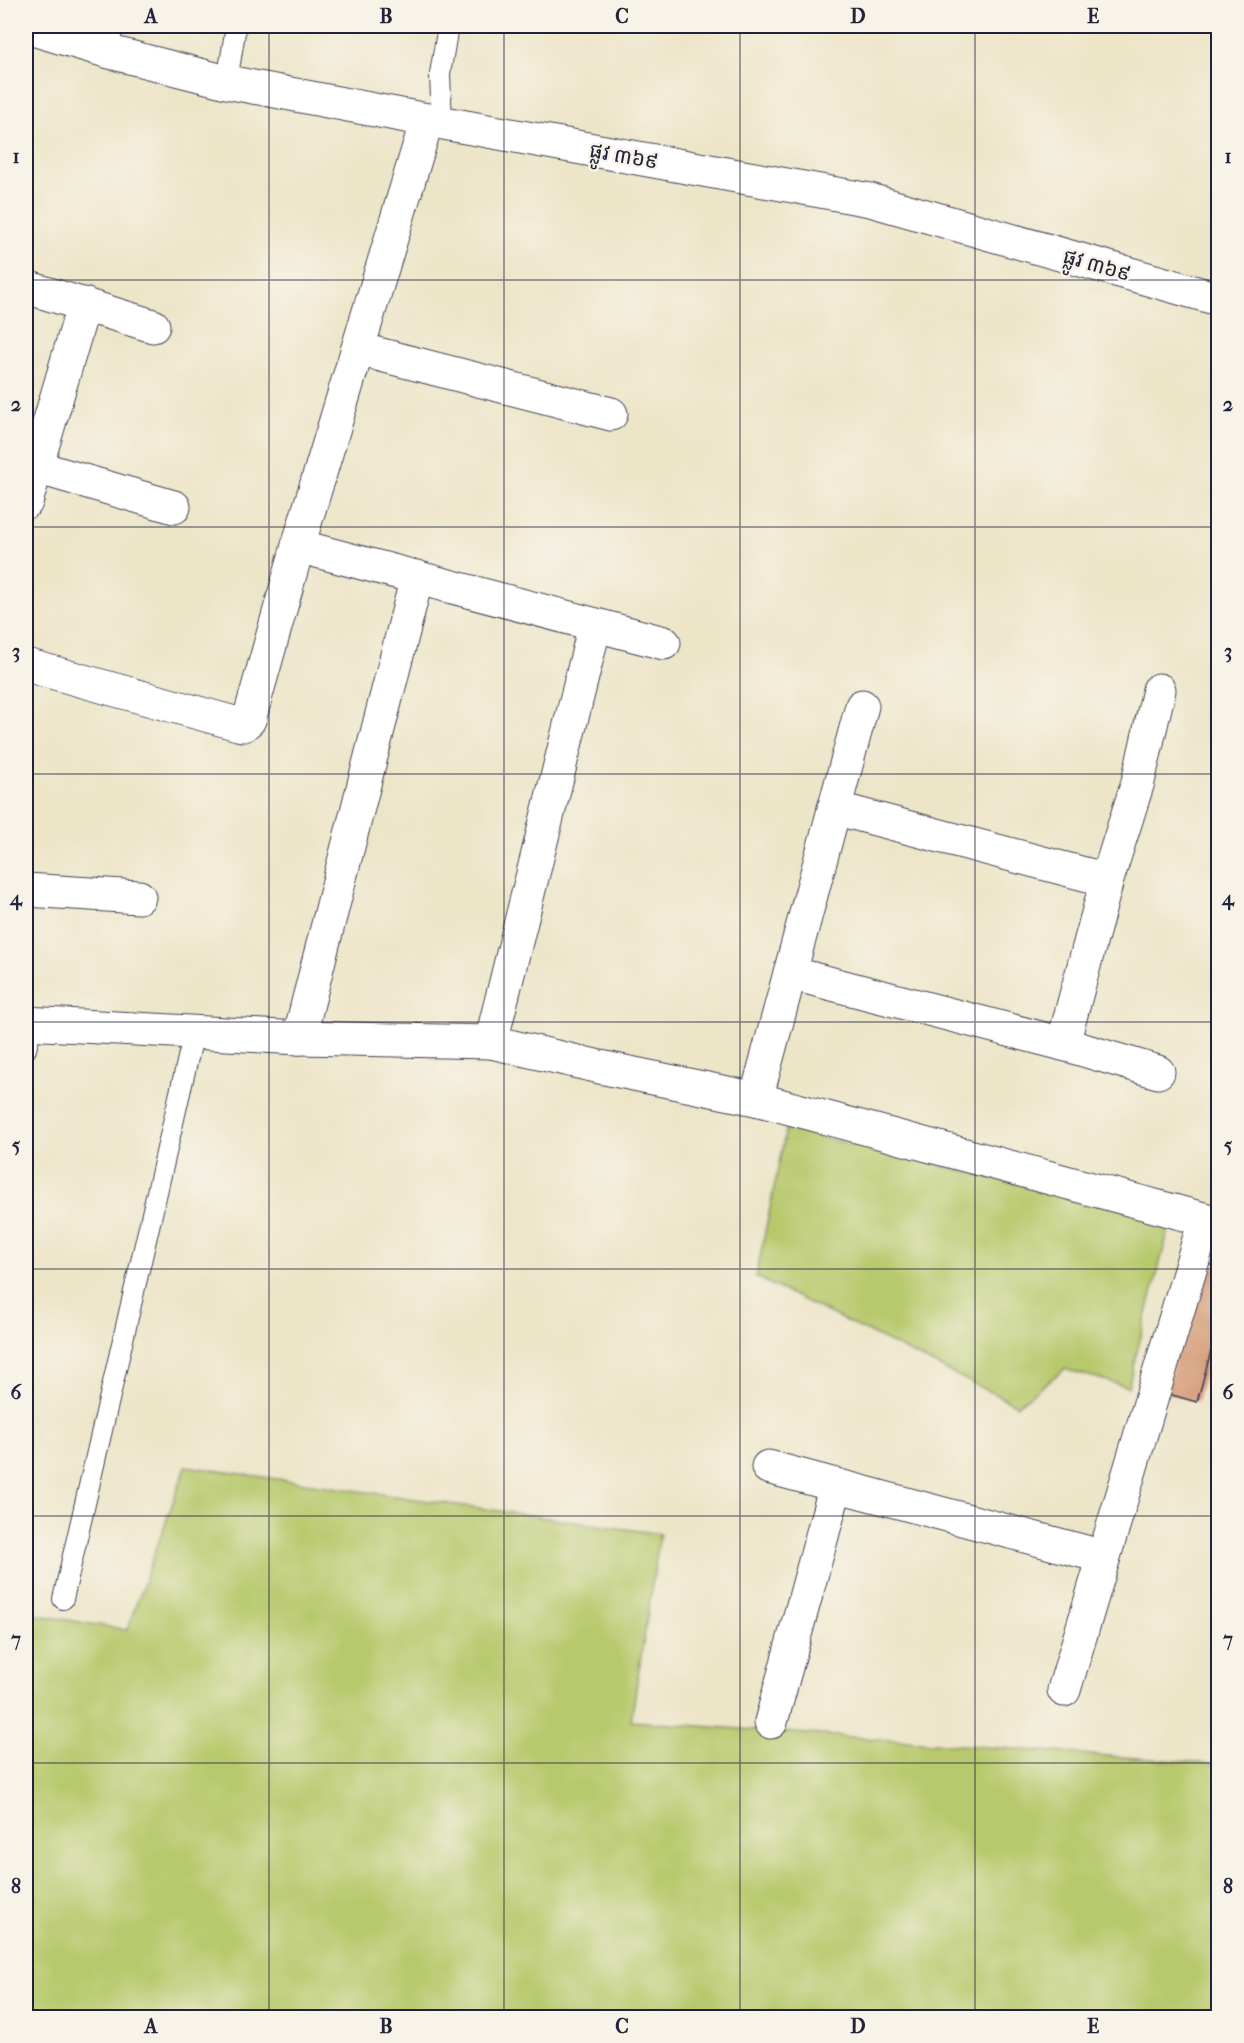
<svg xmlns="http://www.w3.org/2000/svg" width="1244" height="2043" font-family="'IM FELL French Canon','Noto Sans Khmer',serif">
<rect width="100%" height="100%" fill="#f7f3e8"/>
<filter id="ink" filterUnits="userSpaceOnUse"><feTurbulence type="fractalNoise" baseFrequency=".0167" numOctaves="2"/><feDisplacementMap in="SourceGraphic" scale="12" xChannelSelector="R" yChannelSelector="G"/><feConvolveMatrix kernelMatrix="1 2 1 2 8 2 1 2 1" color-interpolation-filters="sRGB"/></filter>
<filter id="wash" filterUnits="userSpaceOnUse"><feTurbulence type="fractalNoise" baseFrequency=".008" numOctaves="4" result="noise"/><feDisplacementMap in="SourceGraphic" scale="24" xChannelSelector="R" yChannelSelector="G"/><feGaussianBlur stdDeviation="1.35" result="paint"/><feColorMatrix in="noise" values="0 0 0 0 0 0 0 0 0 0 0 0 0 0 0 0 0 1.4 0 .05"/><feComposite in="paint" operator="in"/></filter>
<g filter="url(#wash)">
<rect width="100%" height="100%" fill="#ede5c8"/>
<!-- green -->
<g fill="#b8c96d" stroke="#6d7654" stroke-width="1.5">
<polygon points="786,1129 1171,1220 1128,1387 1065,1369 1017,1405 756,1277"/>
<polygon points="186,1466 660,1534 631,1721 1218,1764 1218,2017 26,2017 26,1613 127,1630"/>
</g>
<g id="blocks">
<!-- building -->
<polygon fill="#d29571" points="1200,1262 1218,1267 1218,1341 1214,1340 1197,1402 1165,1393"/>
</g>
</g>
<g filter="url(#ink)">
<use href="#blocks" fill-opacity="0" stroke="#403f50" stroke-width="1.5"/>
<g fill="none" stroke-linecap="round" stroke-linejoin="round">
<defs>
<g id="service">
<polyline points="106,51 114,26"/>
<polyline points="227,82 236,26"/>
<polyline points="442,123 440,74 448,26"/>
<polyline points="26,1049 32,1024"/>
<polyline points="63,1599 194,1032"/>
</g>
<g id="minor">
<polyline points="26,287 153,326"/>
<polyline points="358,349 611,414"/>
<polyline points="36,467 174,507"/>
<polyline points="26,502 84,304"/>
<polyline points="298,546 664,643"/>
<polyline points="26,665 238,724 243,725 249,720 298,546 427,120"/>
<polyline points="834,808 1107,880"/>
<polyline points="26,890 139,897"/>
<polyline points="790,973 1063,1044 1158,1072"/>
<polyline points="26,1023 299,1038 491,1042 600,1067 756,1099 1218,1223"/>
<polyline points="299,1038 417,577"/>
<polyline points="491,1042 595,625"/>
<polyline points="1063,1044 1107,880 1138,782 1159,690"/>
<polyline points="756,1099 862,706"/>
<polyline points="768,1467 1104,1557"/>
<polyline points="1064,1690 1205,1220"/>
<polyline points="771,1722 836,1485"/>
</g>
<polyline id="secondary" points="26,27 106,51 227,82 427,120 870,200 1218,299"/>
</defs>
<!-- service casing -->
<use href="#service" stroke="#403f50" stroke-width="22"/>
<!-- minor casing -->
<use href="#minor" stroke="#403f50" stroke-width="35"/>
<!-- secondary casing -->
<use href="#secondary" stroke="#403f50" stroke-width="35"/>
<!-- service -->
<use href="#service" stroke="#fff" stroke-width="20"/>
<!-- minor -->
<use href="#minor" stroke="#fff" stroke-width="33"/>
<!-- secondary -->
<use href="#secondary" stroke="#fff" stroke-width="33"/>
</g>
</g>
<!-- grid -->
<path fill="none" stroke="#22223b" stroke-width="1.5" stroke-opacity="0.55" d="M269 26V2018M504 26V2018M740 26V2018M975 26V2018M26 280H1218M26 527H1218M26 774H1218M26 1022H1218M26 1269H1218M26 1516H1218M26 1763H1218"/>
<g text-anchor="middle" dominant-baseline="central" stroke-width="5" stroke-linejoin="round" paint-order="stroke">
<!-- street labels -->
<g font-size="21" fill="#22223b" stroke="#f7f3e8">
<text transform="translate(624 156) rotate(10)">ផ្លូវ ៣៦៩</text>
<text transform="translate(1097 265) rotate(16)">ផ្លូវ ៣៦៩</text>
</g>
</g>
<!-- margin -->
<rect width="1244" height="2043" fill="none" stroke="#f7f3e8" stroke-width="66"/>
<rect x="33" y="33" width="1178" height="1977" fill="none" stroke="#22223b" stroke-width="2"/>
<g font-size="20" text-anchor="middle" font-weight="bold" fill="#22223b">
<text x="151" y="23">A</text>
<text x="386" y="23">B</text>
<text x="622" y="23">C</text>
<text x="858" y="23">D</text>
<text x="1093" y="23">E</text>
<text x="16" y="163">1</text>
<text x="1228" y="163">1</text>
<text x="16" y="411">2</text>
<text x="1228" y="411">2</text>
<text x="16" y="658">3</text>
<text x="1228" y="658">3</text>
<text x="16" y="905">4</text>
<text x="1228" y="905">4</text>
<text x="16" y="1152">5</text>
<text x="1228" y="1152">5</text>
<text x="16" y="1399">6</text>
<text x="1228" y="1399">6</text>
<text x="16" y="1646">7</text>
<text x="1228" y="1646">7</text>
<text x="16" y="1893">8</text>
<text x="1228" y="1893">8</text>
<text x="151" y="2033">A</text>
<text x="386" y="2033">B</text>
<text x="622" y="2033">C</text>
<text x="858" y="2033">D</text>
<text x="1093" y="2033">E</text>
</g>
</svg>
